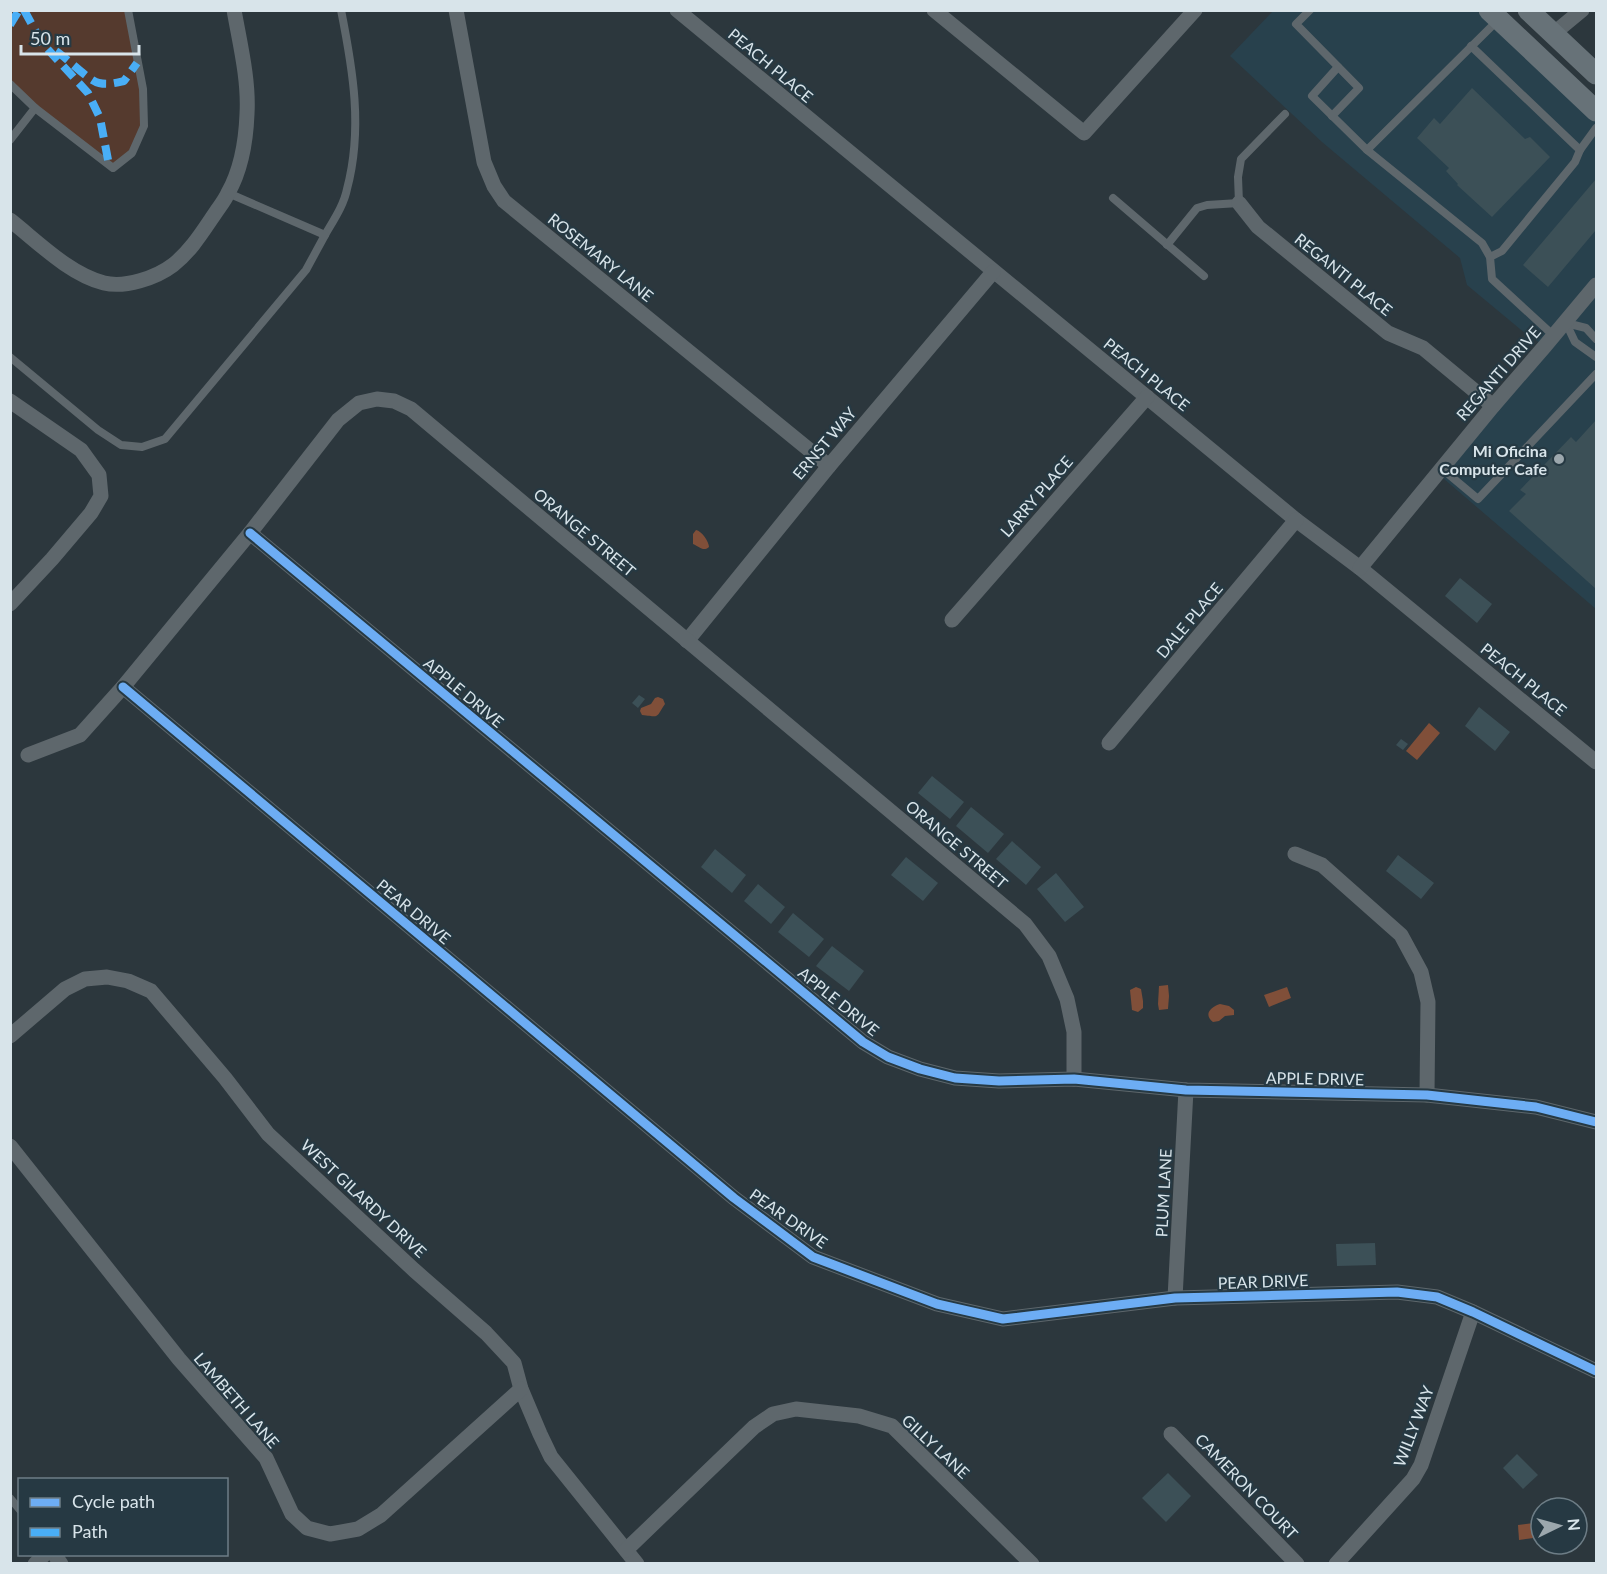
<svg xmlns="http://www.w3.org/2000/svg" width="1607" height="1574" font-family="Lato,sans-serif">
<rect width="100%" height="100%" fill="#2c373d"/>
<!-- built -->
<polygon fill="#28414d" points="1273,11 1489,11 1596,111 1596,609 1437,473 1545,346 1526,334 1467,285 1460,258 1322,142 1230,56"/>
<!-- green -->
<polygon fill="#553a2e" points="10,11 128,11 143,89 144,126 132,153 113,168 11,84"/>
<!-- water -->
<g fill="#804f39">
<path d="M696 530C702 531 709 542 709 547 703 552 700 547 693 544V534Z"/>
<path d="M658 697 663 699 665 704C655 719 660 717 642 715L640 711 641 708 651 704 655 698Z"/>
<polygon points="1429,723 1440,733 1417,760 1406,751"/>
<polygon points="1168,985 1169,996 1168,1009 1159,1010 1158,1004 1159,986"/>
<polygon points="1136,987 1141,989 1143,1001 1143,1008 1138,1012 1132,1010 1130,990"/>
<polygon points="1287,987 1291,998 1269,1007 1264,995"/>
<path d="M1220 1004 1229 1006 1234 1010V1015L1225 1016 1219 1021 1213 1022C1203 1014 1211 1007 1220 1004Z"/>
<polygon points="1541,1522 1541,1537 1519,1540 1518,1525"/>
</g>
<!-- building -->
<g fill="#3c5057">
<polygon points="1472,88 1525,139 1530,137 1550,157 1492,217 1457,185 1458,184 1446,171 1449,168 1417,138 1434,118 1440,124"/>
<polygon points="1596,179 1596,230 1548,287 1523,265"/>
<polygon points="1596,420 1596,589 1509,511 1526,494 1520,490 1571,437 1576,442"/>
<polygon points="1460,578 1492,604 1477,623 1445,596"/>
<polygon points="639,695 645,699 638,708 632,703"/>
<polygon points="1479,707 1510,732 1495,751 1465,726"/>
<polygon points="1401,739 1408,744 1403,750 1396,745"/>
<polygon points="932,776 964,802 950,819 918,793"/>
<polygon points="971,807 1004,834 988,853 956,826"/>
<polygon points="1012,841 1041,867 1026,885 996,859"/>
<polygon points="715,849 746,875 732,893 701,867"/>
<polygon points="1398,855 1434,883 1421,899 1386,871"/>
<polygon points="906,857 938,883 923,901 891,875"/>
<polygon points="1056,873 1084,907 1065,922 1037,889"/>
<polygon points="758,884 785,907 771,924 744,901"/>
<polygon points="793,913 824,939 809,957 778,932"/>
<polygon points="832,946 864,971 849,991 816,966"/>
<polygon points="1375,1243 1376,1265 1337,1266 1336,1244"/>
<polygon points="1517,1454 1538,1475 1523,1489 1503,1468"/>
<polygon points="1168,1473 1191,1496 1166,1522 1142,1498"/>
</g>
<g fill="none" stroke-linecap="round" stroke-linejoin="round">
<!-- service -->
<g stroke="#5e676c" stroke-width="8">
<polyline points="1310,10 1296,24 1359,88 1332,116"/>
<polyline points="1497,21 1367,150 1482,243 1490,257 1492,279 1554,336"/>
<polyline points="1471,46 1580,150"/>
<polyline points="1338,67 1312,96 1367,150"/>
<polyline points="10,84 35,108 10,140"/>
<polyline points="35,108 113,168 132,153 144,126 143,89 128,10"/>
<polyline points="1113,198 1204,276"/>
<path d="M325 235C333 221 344 205 347 189 363 129 353 70 341 10"/>
<polyline points="1167,245 1197,208 1207,205 1239,203 1238,177 1241,159 1285,114"/>
<polyline points="1490,257 1502,251 1575,162 1580,150 1596,128"/>
<polyline points="1566,323 1575,342 1596,357"/>
<polyline points="1566,323 1586,328 1596,339"/>
<polyline points="10,357 98,430 121,445 142,447 165,439 306,270 325,235 228,193"/>
<polyline points="1441,468 1478,499 1596,374"/>
<polyline points="10,1498 20,1510"/>
</g>
<!-- minor -->
<g stroke="#5e676c" stroke-width="15">
<polyline points="456,10 484,162 494,186 504,201 829,466"/>
<polyline points="677,10 1296,520 1360,568 1596,762"/>
<polyline points="934,10 1084,133 1195,10"/>
<polyline points="1553,34 1582,10"/>
<polyline points="1239,203 1258,227 1388,333 1423,348 1493,406"/>
<path d="M10 220C38 242 69 274 104 283 125 288 156 278 173 265 191 251 203 231 216 212 220 206 225 200 228 193 241 170 246 140 247 114 249 80 240 44 234 10"/>
<polyline points="10,401 81,450 99,475 101,496 91,513 52,559 10,604"/>
<polyline points="250,533 863,1042 888,1057 920,1069 955,1078 999,1081 1074,1079 1186,1090 1427,1095 1536,1107 1596,1122"/>
<polyline points="1360,568 1493,406 1545,346 1596,285"/>
<polyline points="952,620 1147,397"/>
<polyline points="687,641 829,466 993,272"/>
<polyline points="123,687 734,1198 813,1257 937,1304 1003,1319 1175,1298 1397,1292 1437,1297 1473,1312 1596,1371"/>
<polyline points="1109,743 1296,520"/>
<polyline points="28,755 80,735 123,687 250,533 338,420 359,403 377,399 394,401 411,409 1025,924 1049,956 1067,999 1074,1032 1074,1079"/>
<polyline points="1295,854 1322,865 1401,935 1421,972 1428,1002 1427,1095"/>
<polyline points="10,1036 65,989 85,979 107,977 128,981 151,991 225,1078 268,1134 414,1270 486,1333 514,1363 521,1389 540,1434 551,1457 637,1564"/>
<polyline points="10,1146 179,1359 266,1458 292,1514 307,1528 330,1534 358,1529 381,1515 521,1389"/>
<polyline points="1175,1298 1186,1090"/>
<polyline points="1171,1434 1297,1564"/>
<polyline points="626,1550 754,1427 773,1414 796,1409 859,1416 892,1426 1032,1564"/>
<polyline points="54,1554 61,1564"/>
<polyline points="35,1564 45,1554"/>
<polyline points="1336,1564 1413,1479 1421,1465 1473,1312"/>
</g>
<!-- secondary -->
<g stroke="#677278" stroke-width="21">
<polyline points="1489,10 1596,111"/>
<polyline points="1528,10 1596,74"/>
</g>
<!-- quiet -->
<g stroke="#49aef6" stroke-width="8" stroke-dasharray="15 8" stroke-linecap="butt">
<polyline points="24,10 42,43 88,93 100,118 109,165"/>
<polyline points="10,25 19,10"/>
<path d="M56 51C67 58 89 81 99 83 108 85 115 83 124 81L137 63"/>
</g>
<defs>
<g id="cycleway">
<polyline points="250,533 863,1042 888,1057 920,1069 955,1078 999,1081 1074,1079 1186,1090 1427,1095 1536,1107 1596,1122"/>
<polyline points="123,687 734,1198 813,1257 937,1304 1003,1319 1175,1298 1397,1292 1437,1297 1473,1312 1596,1371"/>
</g>
</defs>
<!-- cycleway casing -->
<use href="#cycleway" stroke="#263943" stroke-width="13"/>
<!-- cycleway -->
<use href="#cycleway" stroke="#6dadf4" stroke-width="9"/>
</g>
<!-- markers -->
<circle fill="#9ca7ad" stroke="#263943" stroke-width="2" cx="1559" cy="459" r="6"/>
<g text-anchor="middle" dominant-baseline="central" stroke-width="4.5" stroke-linejoin="round" paint-order="stroke">
<!-- street labels -->
<g font-size="16" fill="#d8e4ea" stroke="#263943">
<text transform="translate(771 65) rotate(40)">PEACH PLACE</text>
<text transform="translate(601 257) rotate(39)">ROSEMARY LANE</text>
<text transform="translate(1344 274) rotate(39)">REGANTI PLACE</text>
<text transform="translate(1498 373) rotate(-49)">REGANTI DRIVE</text>
<text transform="translate(1147 374) rotate(39)">PEACH PLACE</text>
<text transform="translate(824 443) rotate(-50)">ERNST WAY</text>
<text transform="translate(1036 496) rotate(-49)">LARRY PLACE</text>
<text transform="translate(585 532) rotate(40)">ORANGE STREET</text>
<text transform="translate(1189 620) rotate(-50)">DALE PLACE</text>
<text transform="translate(1524 679) rotate(39)">PEACH PLACE</text>
<text transform="translate(464 692) rotate(40)">APPLE DRIVE</text>
<text transform="translate(957 844) rotate(40)">ORANGE STREET</text>
<text transform="translate(414 911) rotate(40)">PEAR DRIVE</text>
<text transform="translate(839 1001) rotate(39)">APPLE DRIVE</text>
<text transform="translate(1315 1078) rotate(1)">APPLE DRIVE</text>
<text transform="translate(1163 1193) rotate(-87)">PLUM LANE</text>
<text transform="translate(364 1198) rotate(43)">WEST GILARDY DRIVE</text>
<text transform="translate(789 1218) rotate(35)">PEAR DRIVE</text>
<text transform="translate(1263 1281) rotate(-2)">PEAR DRIVE</text>
<text transform="translate(237 1400) rotate(49)">LAMBETH LANE</text>
<text transform="translate(1413 1426) rotate(-69)">WILLY WAY</text>
<text transform="translate(936 1446) rotate(43)">GILLY LANE</text>
<text transform="translate(1247 1486) rotate(46)">CAMERON COURT</text>
</g>
<!-- poi labels -->
<g font-size="16" font-weight="bold" fill="#d8e4ea" stroke="#263943" text-anchor="end">
<text x="1547" y="450">Mi Oficina<tspan x="1547" dy="18">Computer Cafe</tspan></text>
</g>
</g>
<!-- border -->
<rect width="1607" height="1574" fill="none" stroke="#d8e4ea" stroke-width="24"/>
<!-- legend -->
<rect x="18" y="1478" width="210" height="78" fill="#263943" stroke="#6d7d86" stroke-width="1.5"/>
<rect x="30" y="1498" width="30" height="9" fill="#6dadf4" stroke="#6d7d86" stroke-width="1.5"/>
<text x="72" y="1508" font-size="18" fill="#d8e4ea">Cycle path</text>
<rect x="30" y="1528" width="30" height="9" fill="#49aef6" stroke="#6d7d86" stroke-width="1.5"/>
<text x="72" y="1538" font-size="18" fill="#d8e4ea">Path</text>
<!-- north arrow -->
<g transform="translate(1559 1526) rotate(85)"><circle r="28" fill="#263943" stroke="#6d7d86" stroke-width="1.5"/>
<path d="M0-4.5L10 22L0 15L-10 22Z" fill="#9ca7ad"/>
<text y="-9" font-size="16" font-weight="bold" text-anchor="middle" fill="#d8e4ea">N</text>
</g>
<!-- scale -->
<path d="M21 45v9h118v-9" fill="none" stroke="#d8e4ea" stroke-width="3"/>
<text x="30" y="45" font-size="18" fill="#d8e4ea" stroke="#263943" stroke-width="4.5" paint-order="stroke">50 m</text>
</svg>
